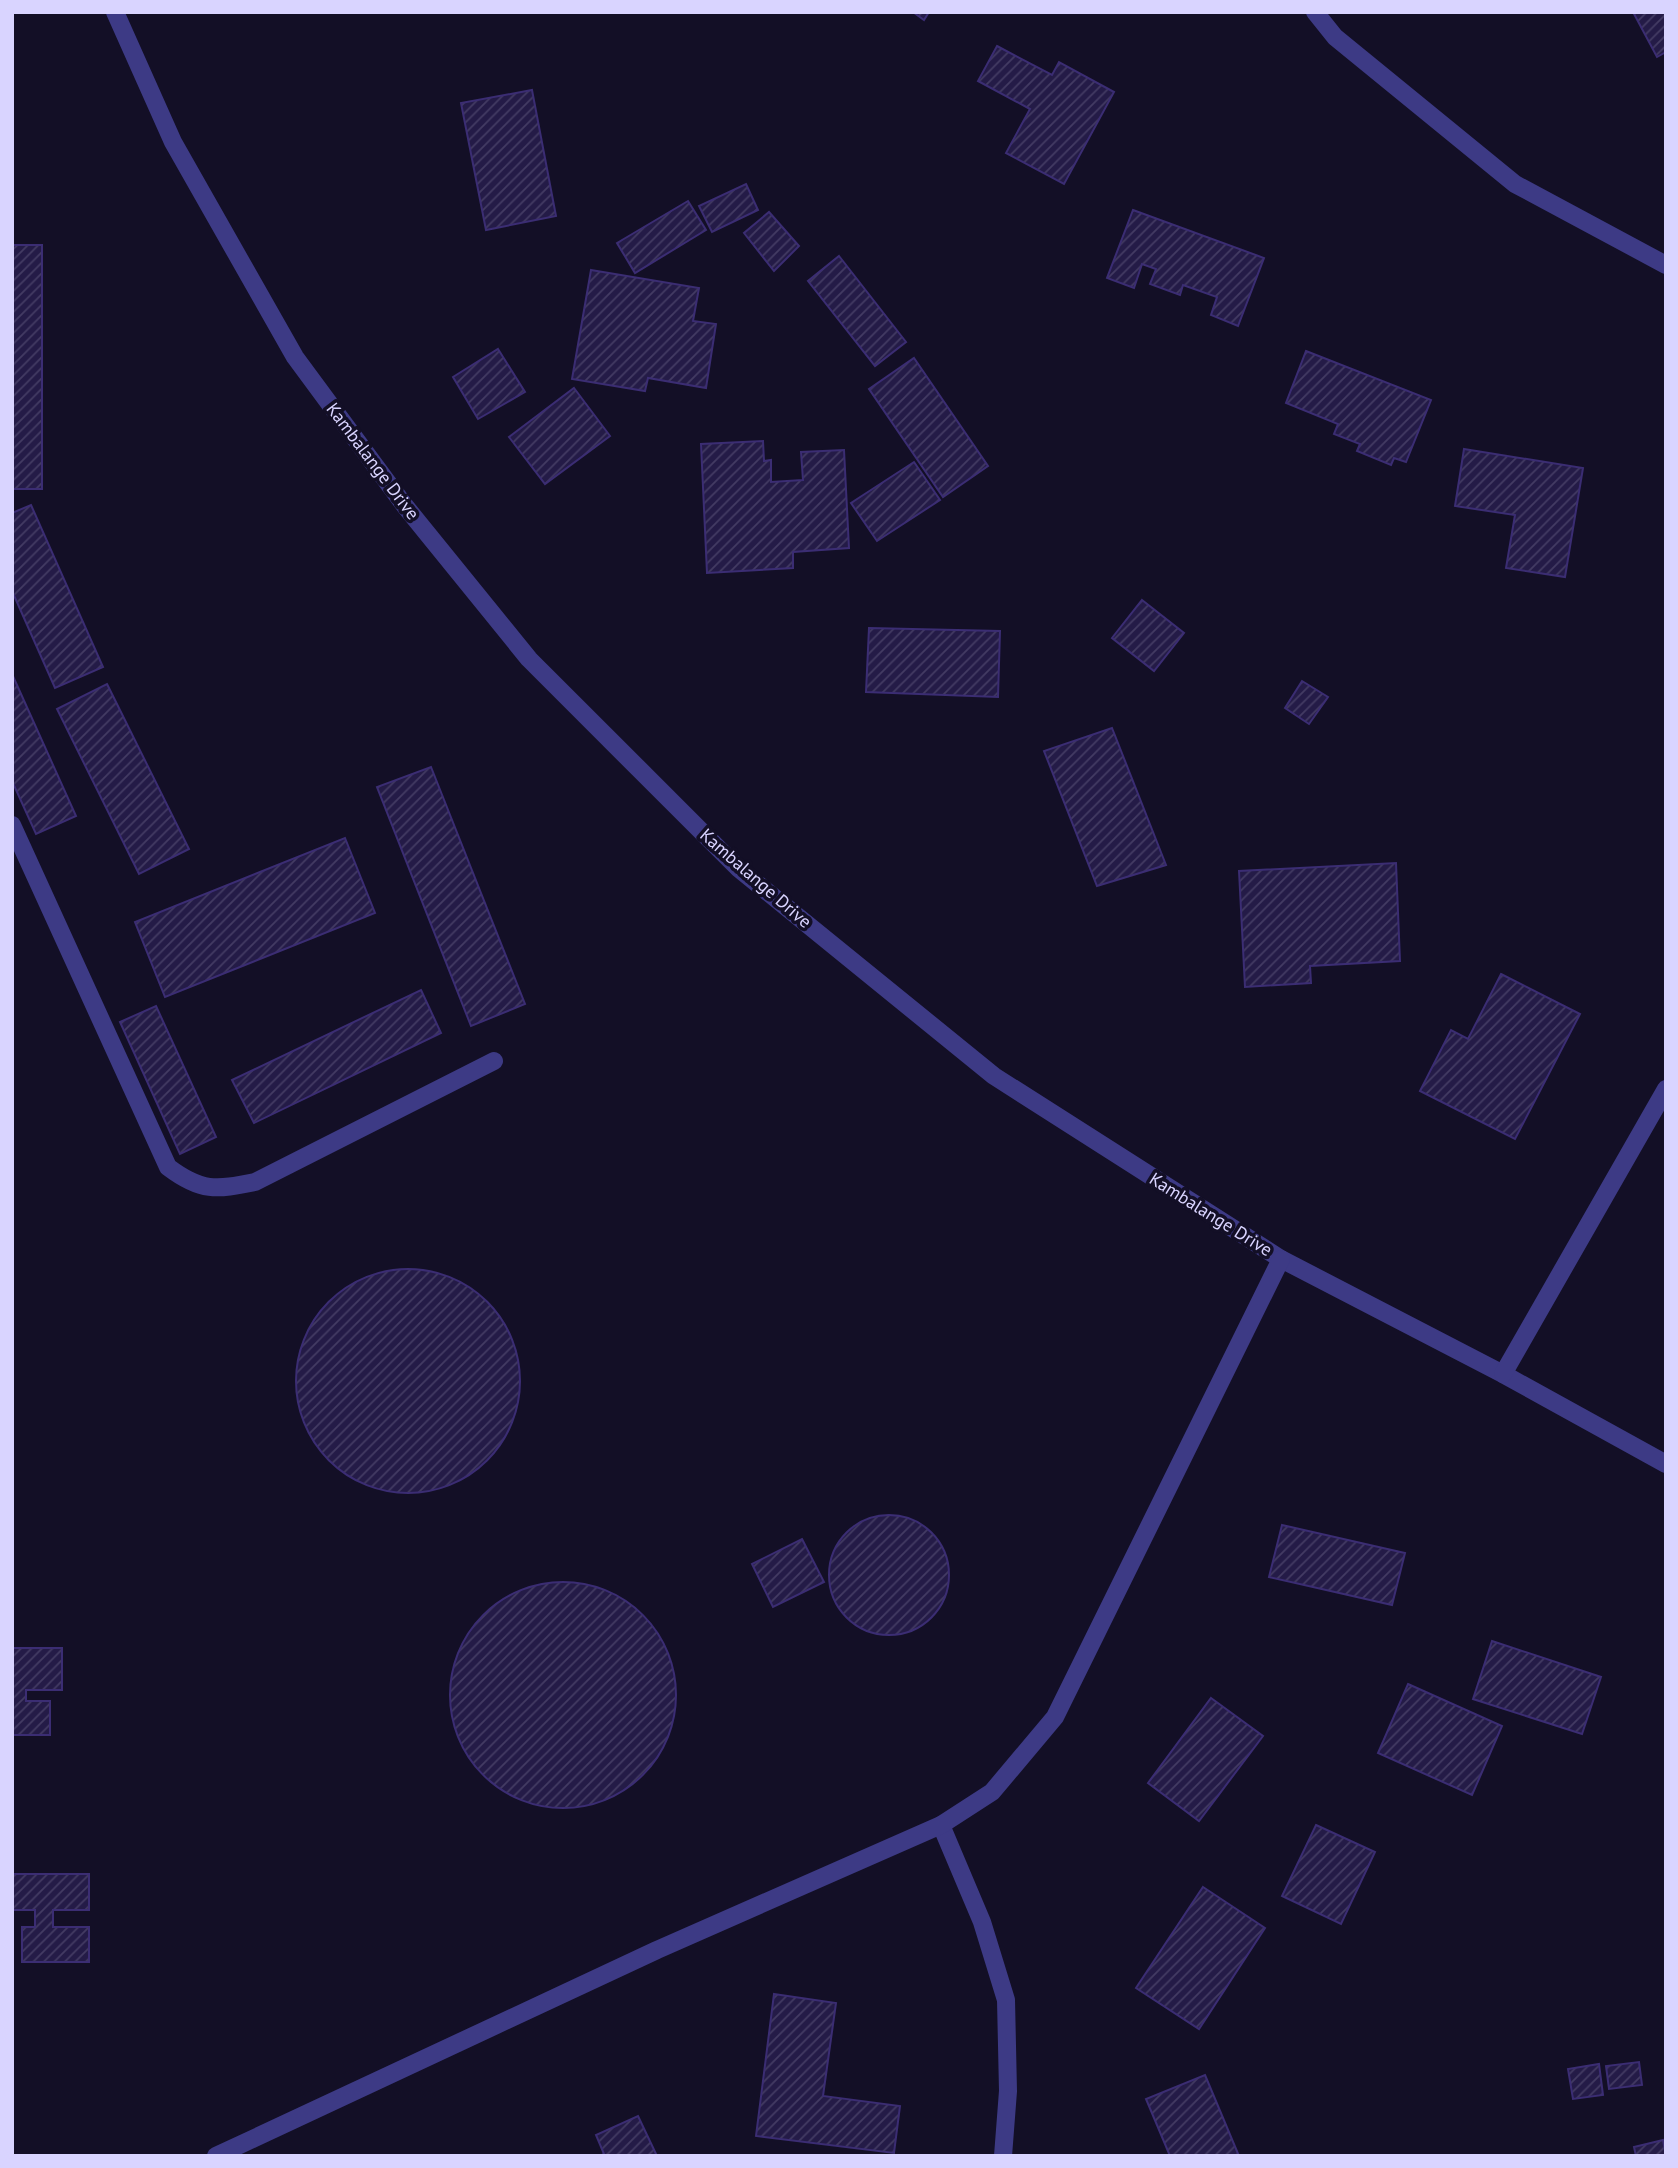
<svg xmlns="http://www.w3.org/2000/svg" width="1678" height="2168" font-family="'PT Sans',sans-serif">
<defs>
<pattern id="building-hatch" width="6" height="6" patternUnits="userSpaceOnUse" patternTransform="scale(1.75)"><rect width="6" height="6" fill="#241b47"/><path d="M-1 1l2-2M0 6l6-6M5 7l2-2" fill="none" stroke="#433b63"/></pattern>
</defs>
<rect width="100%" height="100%" fill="#130f26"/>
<!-- building -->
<g fill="url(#building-hatch)" stroke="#3b2d73" stroke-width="2">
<polygon points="913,12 929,12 924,20"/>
<polygon points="1633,12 1666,12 1666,52 1657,57"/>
<polygon points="997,46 1052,75 1059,62 1114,92 1064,184 1006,153 1030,109 978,81"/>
<polygon points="532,90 556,216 486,230 461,103"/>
<polygon points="746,184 758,210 712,232 699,206"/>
<polygon points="688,201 706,230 635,273 617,243"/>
<polygon points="1133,210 1264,258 1238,326 1211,315 1217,297 1183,285 1180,295 1150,284 1156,269 1142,264 1134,288 1107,278"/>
<polygon points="769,212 799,246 774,271 744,233"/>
<rect x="12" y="245" width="30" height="244"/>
<polygon points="839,256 906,342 875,366 808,281"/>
<polygon points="591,270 699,288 693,321 716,324 706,388 648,378 645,391 572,379"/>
<polygon points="498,349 525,392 478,419 453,377"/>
<polygon points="1306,351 1431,400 1406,462 1394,458 1391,465 1357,451 1360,444 1334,434 1338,424 1286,403"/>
<polygon points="914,358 988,466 943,497 869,389"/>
<polygon points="574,388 610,436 545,484 509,437"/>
<polygon points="763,441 764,461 771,460 771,482 803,480 801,452 844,450 849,548 793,552 793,568 707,573 701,444"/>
<polygon points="1464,449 1583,468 1565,577 1506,568 1515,515 1455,506"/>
<polygon points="914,462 940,500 877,541 851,503"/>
<polygon points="31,505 103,667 55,688 12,591 12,513"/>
<polygon points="1142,600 1184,633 1154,671 1112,638"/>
<polygon points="869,628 1000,631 998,697 866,692"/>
<polygon points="12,674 76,816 36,834 12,781"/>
<polygon points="1302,681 1328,697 1309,724 1285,708"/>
<polygon points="107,684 189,849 139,874 57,709"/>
<polygon points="1112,728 1166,865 1097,886 1044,751"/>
<polygon points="431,767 525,1004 471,1026 377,787"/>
<polygon points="345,838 375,913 165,997 135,922"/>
<polygon points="1396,863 1400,961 1310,966 1311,983 1245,987 1239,871"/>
<polygon points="1501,974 1580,1014 1515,1139 1420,1091 1451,1030 1468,1039"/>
<polygon points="421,990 441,1033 254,1123 232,1080"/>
<polygon points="156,1006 216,1137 180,1154 120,1022"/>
<circle cx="408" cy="1381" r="112"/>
<circle cx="889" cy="1575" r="60"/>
<polygon points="1282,1525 1405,1553 1392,1605 1269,1577"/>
<polygon points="802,1539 824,1582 773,1607 752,1564"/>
<circle cx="563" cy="1695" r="113"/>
<polygon points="1492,1641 1601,1677 1582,1734 1473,1699"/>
<polygon points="12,1648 62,1648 62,1690 26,1690 26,1701 50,1701 50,1735 12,1735"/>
<polygon points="1408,1684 1502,1726 1472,1795 1378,1753"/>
<polygon points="1211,1698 1263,1736 1199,1821 1148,1783"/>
<polygon points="1316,1825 1375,1852 1341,1924 1282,1896"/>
<polygon points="12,1874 89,1874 89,1910 53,1910 53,1927 89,1927 89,1962 22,1962 22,1927 35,1927 35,1910 12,1910"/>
<polygon points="1203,1887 1265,1928 1199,2029 1136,1988"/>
<polygon points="774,1994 836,2003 823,2096 900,2106 894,2153 756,2136"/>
<polygon points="1639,2062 1642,2085 1609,2089 1606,2066"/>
<polygon points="1599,2064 1603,2095 1573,2099 1568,2069"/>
<polygon points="1205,2075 1239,2156 1170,2156 1146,2099"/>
<polygon points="638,2116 657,2156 600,2156 604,2154 596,2135"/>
<polygon points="1663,2140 1666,2156 1636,2156 1634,2147"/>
</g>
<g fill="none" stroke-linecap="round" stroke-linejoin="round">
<!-- minor -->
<g stroke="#3d3a85" stroke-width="18">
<polyline points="115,12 173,142 295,357 405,506 529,659 738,868 994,1076 1281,1259 1503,1374 1666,1464"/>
<polyline points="1315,12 1335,37 1515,184 1666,265"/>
<path d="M12 825 168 1167C201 1192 216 1190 255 1182L494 1061"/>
<polyline points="1503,1374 1666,1089"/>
<polyline points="941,1825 982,1922 1006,2000 1008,2091 1003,2156"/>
<polyline points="216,2156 657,1950 941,1825 992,1792 1055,1717 1281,1259"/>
</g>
</g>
<g text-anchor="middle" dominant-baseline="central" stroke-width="7" stroke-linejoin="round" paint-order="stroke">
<!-- street labels -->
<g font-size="18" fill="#d9d4ff" stroke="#130f26">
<text transform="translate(373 461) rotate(53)">Kambalange Drive</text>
<text transform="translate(756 878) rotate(41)">Kambalange Drive</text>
<text transform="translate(1211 1214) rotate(32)">Kambalange Drive</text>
</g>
</g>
<!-- border -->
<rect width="1678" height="2168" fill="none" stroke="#d9d4ff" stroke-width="28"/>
</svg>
